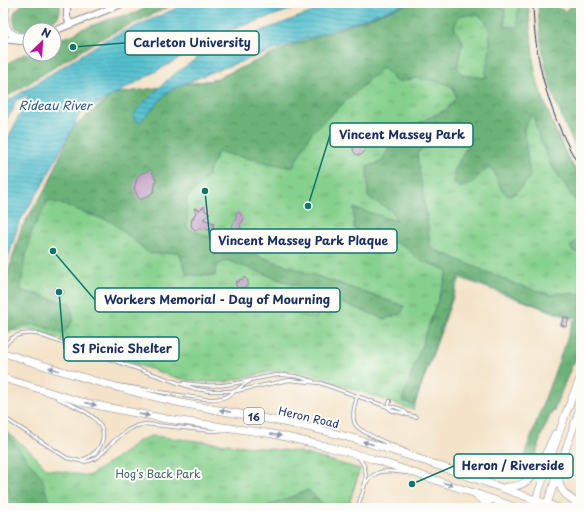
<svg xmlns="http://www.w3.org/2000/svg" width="584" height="511" font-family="'Playpen Sans',sans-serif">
<defs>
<pattern id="grass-tufts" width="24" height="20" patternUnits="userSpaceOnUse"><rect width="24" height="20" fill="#86d08d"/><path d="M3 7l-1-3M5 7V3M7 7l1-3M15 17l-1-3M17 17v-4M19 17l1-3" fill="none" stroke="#6da976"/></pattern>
<pattern id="forest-crowns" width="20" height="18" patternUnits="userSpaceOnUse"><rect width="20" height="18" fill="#6cb278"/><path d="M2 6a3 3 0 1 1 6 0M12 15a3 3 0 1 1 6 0" fill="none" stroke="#589166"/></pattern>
<pattern id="water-rules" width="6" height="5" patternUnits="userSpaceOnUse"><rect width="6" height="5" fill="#55c1cf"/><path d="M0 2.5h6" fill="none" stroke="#469dab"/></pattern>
<pattern id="building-hatch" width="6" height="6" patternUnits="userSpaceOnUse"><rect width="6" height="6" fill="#c199c8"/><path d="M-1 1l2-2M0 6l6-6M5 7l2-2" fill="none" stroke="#9c7da6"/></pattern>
</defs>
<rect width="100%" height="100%" fill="#fdfcf7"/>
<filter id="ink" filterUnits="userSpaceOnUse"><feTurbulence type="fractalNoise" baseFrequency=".025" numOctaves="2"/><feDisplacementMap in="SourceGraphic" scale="8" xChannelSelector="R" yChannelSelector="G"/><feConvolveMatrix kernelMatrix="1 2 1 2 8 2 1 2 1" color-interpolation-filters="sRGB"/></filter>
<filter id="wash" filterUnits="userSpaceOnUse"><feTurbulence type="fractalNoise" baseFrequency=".012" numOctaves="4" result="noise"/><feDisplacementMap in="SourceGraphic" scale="16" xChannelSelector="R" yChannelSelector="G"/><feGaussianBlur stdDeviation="0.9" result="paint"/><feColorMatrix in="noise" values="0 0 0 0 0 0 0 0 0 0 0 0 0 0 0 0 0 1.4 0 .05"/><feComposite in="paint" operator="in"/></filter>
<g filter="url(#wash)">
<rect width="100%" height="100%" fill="#f4e3c9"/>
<!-- grass -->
<g fill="url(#grass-tufts)" stroke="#508076">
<polygon points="408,3 528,3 534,66 538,84 553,125 568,158 581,178 581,312 572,319 460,278 413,410 308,373 289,371 269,372 225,382 199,382 177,378 30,329 10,331 3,338 3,289 22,227 48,185 73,127 114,94 213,80 306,39"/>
<polygon points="3,429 32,453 47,469 89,476 127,451 138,441 152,436 299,452 360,469 348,508 3,508"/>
</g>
<!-- forest -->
<g fill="url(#forest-crowns)" stroke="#44706b" fill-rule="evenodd">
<path d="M24 3H60C60 8 61 14 57 18 54 22 27 31 22 31 20 30 17 29 16 28 11 15 13 12 24 3Z"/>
<polygon points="154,3 177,3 100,39 3,99 3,66 5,65 22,55 30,53 30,54 54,54 54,41 74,34 79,30 113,18 136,13"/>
<path d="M411 3H490L495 6 505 9V27H518V4L528 3 534 66 538 84 553 125 568 158 581 178V209L551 165 539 137 533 116 531 115 524 129 530 177 516 193 508 196 501 189 494 171 490 168 483 171 471 184 460 188 454 183V171L470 141 468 136 464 134 421 149 417 154 431 248 515 284 552 295 557 293 581 294V350L571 368 554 410 550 416 541 436 535 459 531 465 527 468 525 464 526 450 573 322 576 319 574 317 542 307 459 275 414 405 402 401 448 271 418 259 405 246 354 229V208L397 221 392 211 368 197 367 167 381 162 388 150 403 131 447 109 456 97 453 87 440 82 417 78 396 82 383 67 312 132 292 168 218 152 206 178 187 198V228L230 246 404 306 402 313 385 319 227 260 216 266 215 276 187 275 179 252 150 254 112 222 49 200 32 230 24 264 21 290 71 304 73 321 63 334C37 325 26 316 3 338V289L22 227 48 185 73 127 114 94 213 80 279 51ZM461 15C466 15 475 14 479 16 498 24 487 62 485 78L463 75 457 67 463 41C454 29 451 28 461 15Z"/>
<path d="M538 3H547L565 11 573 3H581V156C575 148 572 138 567 129 548 87 539 49 538 3Z"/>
<polygon points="581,236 581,253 573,251 570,247"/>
<polygon points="3,429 42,478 51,508 10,508 9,489 3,483"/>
<polygon points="308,490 328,508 263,508"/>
</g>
<!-- pitch -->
<polygon fill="#86d08d" stroke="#508076" points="301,291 322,298 316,319 293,313 299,292"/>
<!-- water -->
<g fill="url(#water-rules)" stroke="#387896">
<polygon points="188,3 310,3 228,31 80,114 42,186 19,223 3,276 3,149 29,95 15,101 13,110 3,124 3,104 105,40"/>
<polygon points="336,3 409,3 212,72 170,90 141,121 137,121 133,118 136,111 169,78 207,51"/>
</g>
<g id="blocks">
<!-- building -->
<g fill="url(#building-hatch)">
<circle cx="359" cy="149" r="6"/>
<polygon points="151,170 156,180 154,191 150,195 140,200 134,189 137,178 140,174"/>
<polygon points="204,206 205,211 210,213 203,219 214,223 212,231 203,228 201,230 198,229 196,231 191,226 192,219 194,217 194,215 196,213 194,208 200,210"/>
<polygon points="238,212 240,213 244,219 240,225 241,228 234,230 231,229 231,227 235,221 236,213"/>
<polygon points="244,277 248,281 248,286 245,286 244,288 241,287 240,290 236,286 236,281 239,282 240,279 243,280"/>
<polygon points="59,286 64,291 63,295 60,294 59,297 54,292 55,288 58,289"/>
<polygon points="564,317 569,319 566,327 561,325"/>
</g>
</g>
</g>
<g filter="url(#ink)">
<use href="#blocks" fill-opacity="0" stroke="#888994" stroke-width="1"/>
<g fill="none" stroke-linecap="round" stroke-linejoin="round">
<defs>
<g id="service">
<path d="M3 348C11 335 22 332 37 334L196 389 209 391H236L289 380 320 383"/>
<path d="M184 383C200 385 215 387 231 384 265 379 277 368 313 381"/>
<polyline points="320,383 388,407 391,410 416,417"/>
<path d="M123 386 204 399C231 401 230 392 250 381"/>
<path d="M357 396C355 405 351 415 355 424 359 433 397 447 408 452"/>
<path d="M57 398C74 406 109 417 102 442 99 451 91 457 82 460"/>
<path d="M388 407C395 406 403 409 407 414"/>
<polyline points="388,407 390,401"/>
<polyline points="3,417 67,458 84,462 92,460 98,457 115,440 128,430 136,426 145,424 213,431 225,430"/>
<path d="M365 484C377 467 389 471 406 473"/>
<path d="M357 508C363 491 373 472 358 457"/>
</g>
<g id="tertiary">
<polyline points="67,3 67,17 70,24"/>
<polyline points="54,31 124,3"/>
<polyline points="3,39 20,41 30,40"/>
</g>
<path id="secondary" d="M7 3C2 24 4 39 30 37"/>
<g id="primary">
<path d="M3 353C62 371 120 390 181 403 230 413 280 420 329 432 407 452 482 482 559 508"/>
<polyline points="3,378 82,402 110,408 167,419 273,434 329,447 373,459 518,508"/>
<path d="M559 474C557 492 569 497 581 506"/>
<path d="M506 487C537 488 543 457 555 434"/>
<polyline points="477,496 492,508"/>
<polyline points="546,507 581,405"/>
<polyline points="533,508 566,413 581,376"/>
</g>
</defs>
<!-- service casing -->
<use href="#service" stroke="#888994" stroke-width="4"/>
<!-- tertiary casing -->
<use href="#tertiary" stroke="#888994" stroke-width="8"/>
<!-- secondary casing -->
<use href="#secondary" stroke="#888994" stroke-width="8"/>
<!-- primary casing -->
<use href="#primary" stroke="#888994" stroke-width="8"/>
<!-- service -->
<use href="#service" stroke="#fff" stroke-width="2.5"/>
<!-- tertiary -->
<use href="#tertiary" stroke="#fff" stroke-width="6"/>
<!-- secondary -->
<use href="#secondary" stroke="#fff" stroke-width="7"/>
<!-- primary -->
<use href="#primary" stroke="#fff" stroke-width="7"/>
<!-- tram -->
<path stroke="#1b2f5e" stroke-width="1" d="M533 3C534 62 550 118 581 169"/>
</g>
<!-- one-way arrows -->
<defs><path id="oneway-solid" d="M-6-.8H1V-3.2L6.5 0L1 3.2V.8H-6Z"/></defs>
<g fill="#8d97ae">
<use href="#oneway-solid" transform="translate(54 369) rotate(-162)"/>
<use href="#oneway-solid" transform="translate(91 404) rotate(14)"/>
<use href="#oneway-solid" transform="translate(225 411) rotate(-169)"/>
<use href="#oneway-solid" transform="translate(144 415) rotate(9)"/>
<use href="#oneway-solid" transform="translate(276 435) rotate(10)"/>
<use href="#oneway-solid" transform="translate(368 443) rotate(-164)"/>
<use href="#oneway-solid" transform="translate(448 484) rotate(18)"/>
</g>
</g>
<g text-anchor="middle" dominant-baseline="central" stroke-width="4" stroke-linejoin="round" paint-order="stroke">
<!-- shield labels -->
<rect fill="#fdfcf7" stroke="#5f6c8c" stroke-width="1" x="244" y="408" width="20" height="16" rx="3"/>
<g font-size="10" font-weight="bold" fill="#1b2f5e">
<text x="254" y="416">16</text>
</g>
<!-- street labels -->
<g font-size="11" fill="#1b2f5e" stroke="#fdfcf7">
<text transform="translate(309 417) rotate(13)">Heron Road</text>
</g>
<!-- park labels -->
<g font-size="11" fill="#3b5f6c" stroke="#fdfcf7">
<text x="158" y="473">Hog's Back Park</text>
</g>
<!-- water labels -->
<g font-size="12" font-style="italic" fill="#2c5b80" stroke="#fdfcf7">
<text x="55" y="105">Rideau River</text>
</g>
</g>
<!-- callouts -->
<path fill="none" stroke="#0f766e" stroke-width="1.5" d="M73 47L125 43M308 206L330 135M205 191L210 241M53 251L95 300M59 292L64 349M412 484L454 466"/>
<g fill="#0f766e" stroke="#fdfcf7" stroke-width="1.5">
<circle cx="73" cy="47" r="4"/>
<circle cx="308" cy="206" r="4"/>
<circle cx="205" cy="191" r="4"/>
<circle cx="53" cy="251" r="4"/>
<circle cx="59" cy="292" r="4"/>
<circle cx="412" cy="484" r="4"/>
</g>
<g fill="#fdfcf7" stroke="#0f766e" stroke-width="1.5">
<rect x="125" y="31" width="134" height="24" rx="4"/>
<rect x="330" y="123" width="143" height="24" rx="4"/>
<rect x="210" y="229" width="187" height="24" rx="4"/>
<rect x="95" y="288" width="245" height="24" rx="4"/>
<rect x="64" y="337" width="115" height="24" rx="4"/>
<rect x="454" y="454" width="119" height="24" rx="4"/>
</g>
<g font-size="12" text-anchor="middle" font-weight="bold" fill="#1b2f5e">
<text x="192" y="47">Carleton University</text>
<text x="402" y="139">Vincent Massey Park</text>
<text x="303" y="245">Vincent Massey Park Plaque</text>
<text x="217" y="304">Workers Memorial - Day of Mourning</text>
<text x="122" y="353">S1 Picnic Shelter</text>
<text x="513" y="470">Heron / Riverside</text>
</g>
<!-- margin -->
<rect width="584" height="511" fill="none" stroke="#fdfcf7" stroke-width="16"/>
<!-- north arrow -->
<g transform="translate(42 42) rotate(25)"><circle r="19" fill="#fdfcf7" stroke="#a3aaba"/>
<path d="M0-3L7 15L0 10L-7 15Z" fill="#b5179e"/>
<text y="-6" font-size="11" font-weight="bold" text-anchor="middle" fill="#1b2f5e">N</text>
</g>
</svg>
